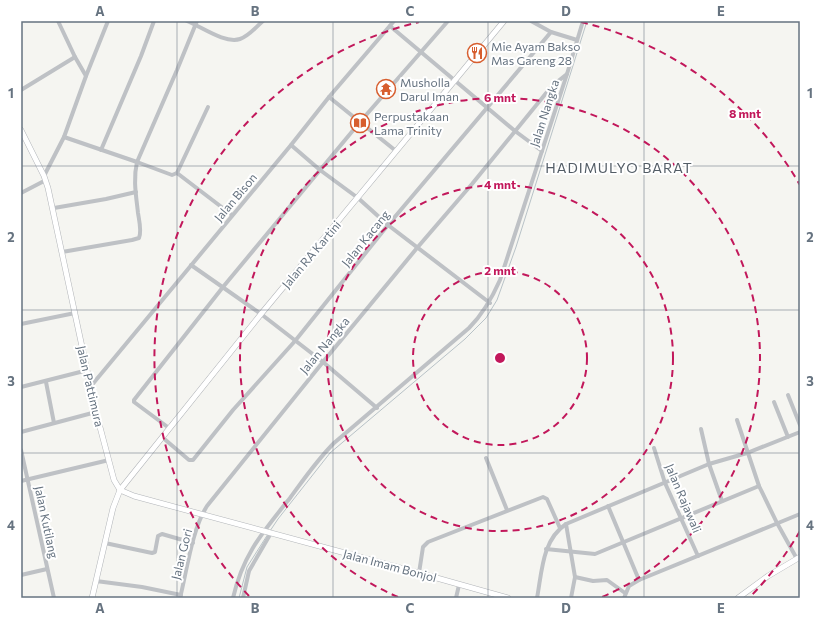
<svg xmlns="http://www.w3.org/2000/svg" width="821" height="619" font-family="Commissioner,sans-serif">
<rect width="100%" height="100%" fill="#f5f5f1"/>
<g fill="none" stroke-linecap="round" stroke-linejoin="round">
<!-- stream -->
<g stroke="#b8c2c7" stroke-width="1">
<polyline points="270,531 278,519 330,453 465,339 486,318 497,300 516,247 587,21"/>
<polyline points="239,598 247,567 268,534"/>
</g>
<defs>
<g id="major">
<polyline points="21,130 44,176 48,188 96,412 114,480 120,490 134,496 419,573 508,598"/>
<polyline points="92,598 113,508 120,490 261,314 504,21"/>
<polyline points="738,598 768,576 800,557"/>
</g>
</defs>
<!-- major casing -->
<use href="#major" stroke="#b2b5b9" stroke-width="6"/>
<!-- minor -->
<g stroke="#bec1c5" stroke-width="4">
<polyline points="58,21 75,57 86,76"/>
<path d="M187 21C202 27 225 44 240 39 249 36 256 27 263 21"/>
<polyline points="531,21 551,32 577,40"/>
<polyline points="390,26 515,131 542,151"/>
<polyline points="21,90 75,57"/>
<polyline points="329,97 396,151"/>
<polyline points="64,137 137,162 177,70 197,21"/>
<polyline points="291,145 320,170 358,198 388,225 490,303"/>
<polyline points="101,150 141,56 154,21"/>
<polyline points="177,173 232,215"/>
<polyline points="44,176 64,137 86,76 108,21"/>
<polyline points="21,193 46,180"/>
<polyline points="54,208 106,199 136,192"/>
<path d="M62 252 132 240 139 238C142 231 139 220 138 213 136 195 133 179 137 162L172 175 177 173 208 107"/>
<polyline points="191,265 261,314 323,362 377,408"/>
<polyline points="21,324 75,313"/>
<polyline points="46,382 54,423"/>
<polyline points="91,386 291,145 329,97 394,21"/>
<polyline points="21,387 88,370"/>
<polyline points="788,395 800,425"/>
<polyline points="774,402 788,437"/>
<polyline points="737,420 759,486 777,523 797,559"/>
<polyline points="169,428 134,402 134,400 223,287 360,122 448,21"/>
<polyline points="701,429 709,464 722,501"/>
<polyline points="21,432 96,412"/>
<polyline points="162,437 189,460 193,460 233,410 295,341 388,225 551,32"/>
<polyline points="654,448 665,483 698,556"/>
<polyline points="21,450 54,598"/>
<polyline points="486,458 507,510"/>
<polyline points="21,481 109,460"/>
<polyline points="608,506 639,580"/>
<polyline points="566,524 575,577 571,598"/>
<polyline points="105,543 152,553 155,552 158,536 162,534 193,543"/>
<polyline points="546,549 595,554 759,486"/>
<polyline points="419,573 423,547 428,542 543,497 547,499 560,528"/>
<polyline points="21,575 47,569"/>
<polyline points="575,577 593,581 607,580 625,593"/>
<polyline points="96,581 142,587 181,595"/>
<path d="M180 598C187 570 192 529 207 506L323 362 417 248 472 184 547 92 557 82 567 74"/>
<path d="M233 598C243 554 263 532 290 498 304 479 317 460 334 443L469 328C483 314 492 298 500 280L567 74 583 21"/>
<polyline points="243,598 249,571 271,533"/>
<polyline points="456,598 459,585"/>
<path d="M537 598C542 572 542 540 566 524L709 464 747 453 800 432"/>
<polyline points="624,598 629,586 639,580 800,514"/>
</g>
<!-- major -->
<use href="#major" stroke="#fff" stroke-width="5"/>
</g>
<!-- grid -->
<path fill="none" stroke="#667380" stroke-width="1" stroke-opacity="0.55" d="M177 21V598M333 21V598M488 21V598M644 21V598M21 166H800M21 310H800M21 453H800"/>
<!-- distance rings -->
<g fill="none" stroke="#c2185b" stroke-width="2" stroke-dasharray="7 5">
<circle cx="500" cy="358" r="87"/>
<circle cx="500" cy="358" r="173"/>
<path d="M398 597A260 260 0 1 1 602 597"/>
<path d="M800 531A346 346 0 0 1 751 596M249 596A346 346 0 0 1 419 22M581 22A346 346 0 0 1 800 185"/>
</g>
<!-- icons -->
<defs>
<symbol id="restaurant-ring" viewBox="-11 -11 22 22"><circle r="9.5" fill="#fff" stroke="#d75e2f" stroke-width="1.5"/><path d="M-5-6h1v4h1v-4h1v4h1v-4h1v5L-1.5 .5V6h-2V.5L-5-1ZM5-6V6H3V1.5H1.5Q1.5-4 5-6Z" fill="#d75e2f"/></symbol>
<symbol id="temple-ring" viewBox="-11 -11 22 22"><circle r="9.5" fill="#fff" stroke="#d75e2f" stroke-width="1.5"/><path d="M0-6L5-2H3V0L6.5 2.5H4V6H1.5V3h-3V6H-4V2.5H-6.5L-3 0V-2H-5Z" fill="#d75e2f"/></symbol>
<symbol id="library-ring" viewBox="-11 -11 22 22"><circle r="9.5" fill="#fff" stroke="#d75e2f" stroke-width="1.5"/><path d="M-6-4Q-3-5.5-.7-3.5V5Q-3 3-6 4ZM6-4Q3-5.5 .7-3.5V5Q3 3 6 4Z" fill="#d75e2f"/></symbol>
</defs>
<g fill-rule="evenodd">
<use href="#restaurant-ring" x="466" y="42" width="22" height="22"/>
<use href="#temple-ring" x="375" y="78" width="22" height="22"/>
<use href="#library-ring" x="349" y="112" width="22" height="22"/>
</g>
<g text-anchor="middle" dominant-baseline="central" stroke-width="4" stroke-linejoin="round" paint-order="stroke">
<!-- poi labels -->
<g font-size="12" fill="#667380" stroke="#fff" text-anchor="start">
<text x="491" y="46">Mie Ayam Bakso<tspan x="491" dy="14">Mas Gareng 28</tspan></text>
<text x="400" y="82">Musholla<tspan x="400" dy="14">Darul Iman</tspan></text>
<text x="374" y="116">Perpustakaan<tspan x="374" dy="14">Lama Trinity</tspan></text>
</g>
<!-- street labels -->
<g font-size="12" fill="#667380" stroke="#fff">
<text transform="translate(544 113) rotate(-72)">Jalan Nangka</text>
<text transform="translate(235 197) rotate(-50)">Jalan Bison</text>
<text transform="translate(365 238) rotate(-51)">Jalan Kacang</text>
<text transform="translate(311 254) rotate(-50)">Jalan RA Kartini</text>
<text transform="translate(324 345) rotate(-50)">Jalan Nangka</text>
<text transform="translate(91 386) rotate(77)">Jalan Pattimura</text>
<text transform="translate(684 498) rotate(67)">Jalan Rajawali</text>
<text transform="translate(47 522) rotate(78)">Jalan Kutilang</text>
<text transform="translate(181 554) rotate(-76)">Jalan Gori</text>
<text transform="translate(390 565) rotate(15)">Jalan Imam Bonjol</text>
</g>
<!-- quarter labels -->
<g font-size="14" letter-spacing="1" fill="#535d66" stroke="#fff">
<text x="619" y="167">HADIMULYO BARAT</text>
</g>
</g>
<circle cx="500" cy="358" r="6" fill="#c2185b" stroke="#fff" stroke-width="2"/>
<g font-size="12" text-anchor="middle" font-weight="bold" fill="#c2185b" stroke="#fff" stroke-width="4" stroke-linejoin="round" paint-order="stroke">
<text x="500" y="102">6 mnt</text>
<text x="745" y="118">8 mnt</text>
<text x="500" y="189">4 mnt</text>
<text x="500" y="275">2 mnt</text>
</g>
<!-- border -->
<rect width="821" height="619" fill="none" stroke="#ffffff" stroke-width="44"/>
<rect x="22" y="22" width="777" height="575" fill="none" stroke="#667380" stroke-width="1.5"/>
<g font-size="13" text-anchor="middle" font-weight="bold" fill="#667380">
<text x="100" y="16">A</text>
<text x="255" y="16">B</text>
<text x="410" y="16">C</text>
<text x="566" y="16">D</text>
<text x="721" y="16">E</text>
<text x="11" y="98">1</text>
<text x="810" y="98">1</text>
<text x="11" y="242">2</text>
<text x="810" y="242">2</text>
<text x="11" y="386">3</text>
<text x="810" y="386">3</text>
<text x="11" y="530">4</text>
<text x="810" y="530">4</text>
<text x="100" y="613">A</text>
<text x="255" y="613">B</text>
<text x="410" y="613">C</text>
<text x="566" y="613">D</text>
<text x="721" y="613">E</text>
</g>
</svg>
